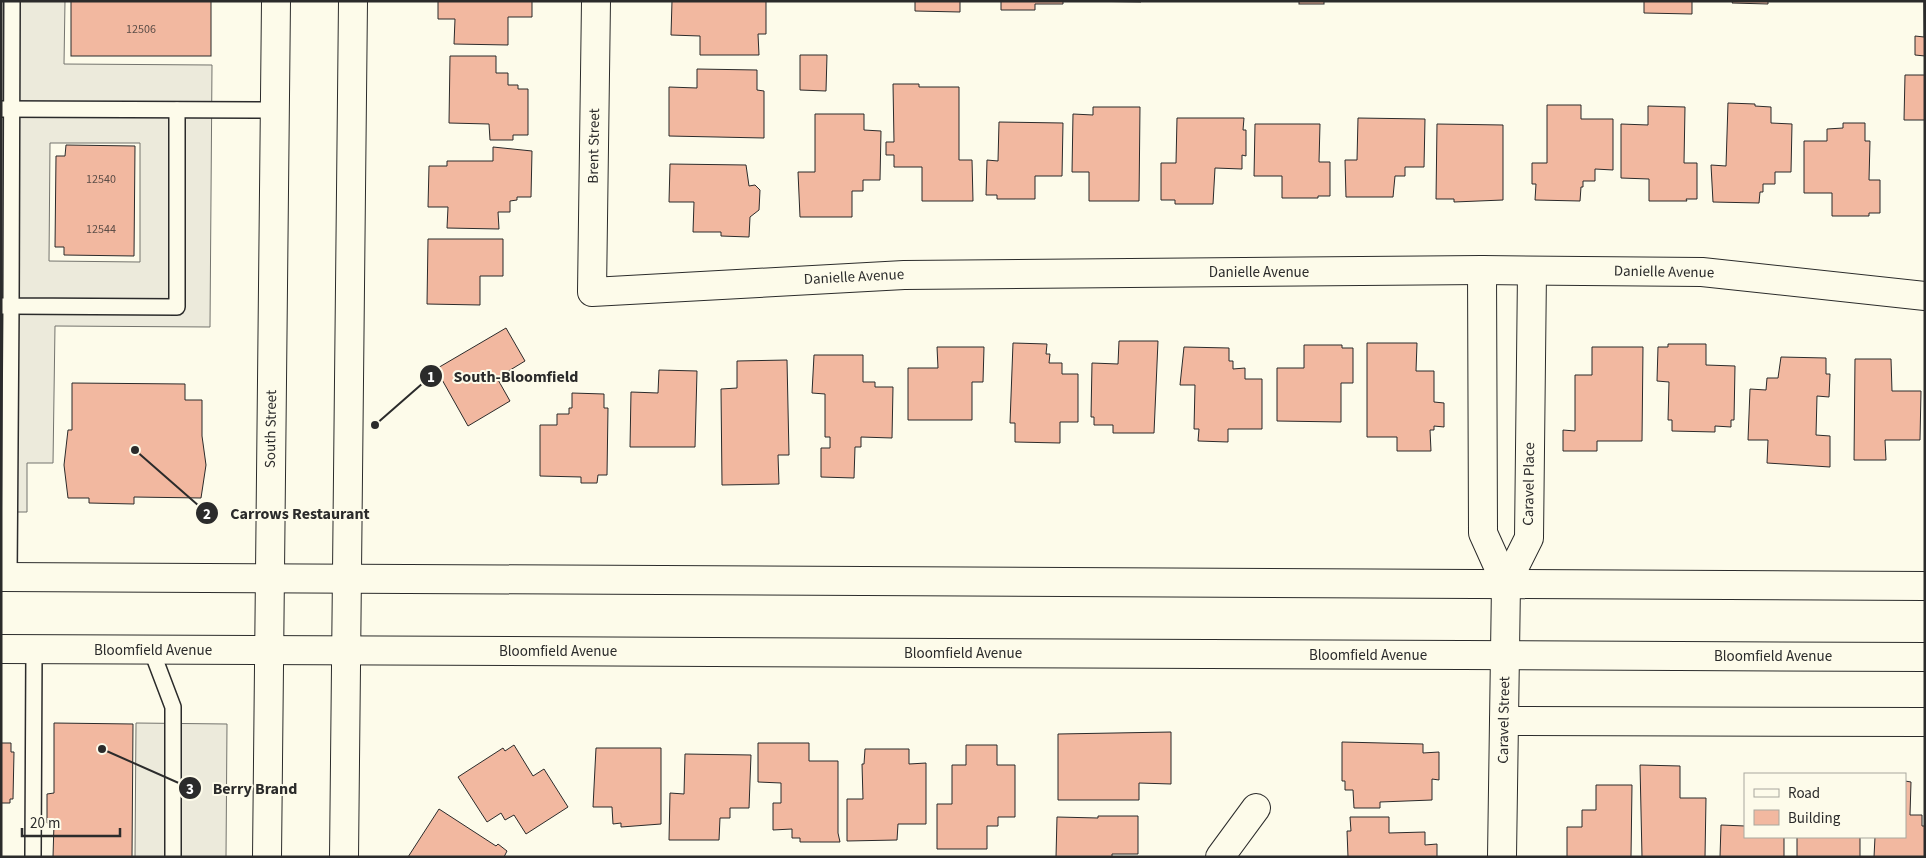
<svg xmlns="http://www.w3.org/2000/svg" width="1926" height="858" font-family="'Source Sans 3',sans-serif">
<rect width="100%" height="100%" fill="#fdfbea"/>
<!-- parking -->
<g fill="#eceadb" stroke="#74746e" fill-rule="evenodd">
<path d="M1 1H65L64 64 212 65 210 327 55 326 53 463H27V512H1ZM50 143H140V262L49 261Z"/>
<polygon points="136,723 227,724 226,857 135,857"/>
</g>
<!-- building -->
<g fill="#f2b8a0" stroke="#2b2b2b">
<rect x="71" y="1" width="140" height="55"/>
<polygon points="438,1 532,1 532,17 508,17 508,45 454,44 455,19 438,19"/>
<polygon points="672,1 766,1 766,34 758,34 759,55 700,55 700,36 671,35"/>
<polygon points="915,1 960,1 960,12 915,11"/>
<polygon points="1001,1 1063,1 1063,4 1035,4 1035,10 1001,10"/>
<polygon points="1082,1 1142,1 1141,2"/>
<rect x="1299" y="1" width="25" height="3"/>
<polygon points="1644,1 1692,1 1692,14 1644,13"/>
<polygon points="1733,1 1768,1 1768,4 1732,3"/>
<polygon points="1924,1 1925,56 1915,55 1915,36 1924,37"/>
<polygon points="800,55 827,55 826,91 800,90"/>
<polygon points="450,56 496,56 496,73 508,73 508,85 518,85 518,89 528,89 528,135 513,135 513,140 490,140 489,124 449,123"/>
<polygon points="697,69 757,70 757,90 764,91 764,138 669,136 669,87 697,88"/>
<polygon points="1905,75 1925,75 1925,120 1904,120"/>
<polygon points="893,84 919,84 919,87 959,87 959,160 972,160 973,201 922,201 922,167 894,167 894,155 886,155 886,142 894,142"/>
<polygon points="1728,103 1755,104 1755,106 1771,107 1771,123 1792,124 1791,172 1775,172 1775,184 1763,184 1763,192 1760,192 1759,203 1713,202 1711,165 1726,166"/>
<polygon points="1547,105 1581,105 1581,119 1613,119 1613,170 1595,169 1595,181 1583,181 1583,187 1581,187 1580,201 1535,200 1536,184 1532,184 1532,163 1547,163"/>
<polygon points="1648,106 1685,107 1684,163 1697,163 1697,199 1686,199 1687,201 1649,201 1649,179 1621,178 1621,124 1648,125"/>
<polygon points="1093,107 1140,107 1139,201 1089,201 1089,172 1072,172 1073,114 1093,115"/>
<polygon points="815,114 864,114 864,130 881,131 880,180 863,180 863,191 852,191 852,217 800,217 798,172 815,172"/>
<polygon points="1177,118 1244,118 1243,130 1246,130 1246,156 1242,155 1242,169 1215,168 1213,204 1175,204 1175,200 1161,200 1161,163 1176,163"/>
<polygon points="1358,118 1425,119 1424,167 1405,167 1405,176 1395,176 1393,197 1346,197 1345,160 1357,160"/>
<polygon points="999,122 1063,123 1062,176 1035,176 1035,199 997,199 997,195 986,195 987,160 998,161"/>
<polygon points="1843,123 1865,123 1865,141 1870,141 1869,180 1880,180 1880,213 1869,213 1869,216 1832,216 1832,193 1804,193 1804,141 1827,141 1827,129 1843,128"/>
<polygon points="1255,124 1320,124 1319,162 1330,162 1330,196 1318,196 1318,198 1282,198 1282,176 1254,176"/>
<polygon points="1437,124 1503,125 1503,200 1454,202 1454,199 1436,199"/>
<polygon points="66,145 135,146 134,256 64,255 64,247 55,247 56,156 65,156"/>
<polygon points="493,147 532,151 531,197 517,197 517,200 510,201 510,212 498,212 499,229 447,228 448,207 428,207 429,166 447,166 447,161 493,161"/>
<polygon points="670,164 746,165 749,186 755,185 760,190 759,210 750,217 749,237 721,236 721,232 693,232 694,202 669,202"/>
<polygon points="428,239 503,239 503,276 480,276 480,305 427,304"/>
<polygon points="506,328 525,361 497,378 510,401 468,426 436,369"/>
<polygon points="1119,341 1158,341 1154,433 1113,433 1113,425 1094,425 1094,417 1091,417 1092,363 1118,364"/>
<polygon points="1013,343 1047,344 1046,354 1050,354 1049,363 1062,363 1062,374 1078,374 1078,422 1060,422 1060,443 1015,442 1015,423 1010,423"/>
<polygon points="1367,343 1417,343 1416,371 1434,371 1434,402 1444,403 1444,427 1434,426 1434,430 1430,430 1431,451 1397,451 1397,437 1367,437"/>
<polygon points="1668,344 1706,344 1706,365 1735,366 1734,420 1731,420 1731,427 1715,426 1715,432 1672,431 1672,420 1668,420 1669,382 1657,381 1658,347 1668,347"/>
<polygon points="1304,345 1342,345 1342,348 1353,348 1353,383 1341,383 1341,422 1277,421 1277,368 1304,368"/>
<polygon points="937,347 984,347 983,382 972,382 972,420 908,420 908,368 938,368"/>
<polygon points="1184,347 1229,348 1229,361 1233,361 1233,369 1245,368 1245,379 1262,379 1262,429 1228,429 1228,442 1198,441 1199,429 1194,429 1195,385 1180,385"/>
<polygon points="1592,347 1643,347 1642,441 1597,441 1597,451 1563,451 1563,430 1575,431 1575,375 1592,375"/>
<polygon points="814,355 863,355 863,382 875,382 875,387 893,387 892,438 861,437 861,447 855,447 854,478 821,477 821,448 830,448 830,437 825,437 825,394 812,393"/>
<polygon points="1781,357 1826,358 1826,374 1830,374 1829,397 1817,396 1816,435 1830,436 1830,467 1767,463 1768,440 1748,440 1750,389 1766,390 1767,378 1778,378"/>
<polygon points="1855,359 1891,359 1892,391 1921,391 1920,440 1885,440 1886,460 1854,460"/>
<polygon points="787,360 789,455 778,455 779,484 722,485 721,389 737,388 737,361"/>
<polygon points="659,370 697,371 695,447 630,447 631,392 658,393"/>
<polygon points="72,383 185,384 185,400 202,400 202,436 206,465 201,498 134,497 134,504 89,503 89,498 68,498 64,465 68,430 72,430"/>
<polygon points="572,393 604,394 604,408 608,408 607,475 598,475 597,483 581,483 581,477 540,476 540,425 557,425 557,414 569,414 569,408 572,408"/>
<polygon points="54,723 133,724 132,857 53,857 54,823 47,823 47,794 54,793"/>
<polygon points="1171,732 1171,784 1139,783 1139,800 1058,800 1058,734"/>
<polygon points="1342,742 1423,744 1423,753 1439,752 1439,780 1432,779 1432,800 1380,802 1380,808 1354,808 1353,790 1345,790 1345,781 1342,781"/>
<polygon points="1,743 11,743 11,752 14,752 13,799 10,799 10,803 1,803"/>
<polygon points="758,743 809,743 809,761 838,761 838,833 840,842 800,842 800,838 792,838 792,829 773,830 773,803 781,803 781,783 758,782"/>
<polygon points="514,745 533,776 544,769 568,807 526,834 514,815 505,820 501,813 487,822 458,777 503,748 505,751"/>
<polygon points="966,745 997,745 997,765 1015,765 1015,817 998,817 998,826 987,826 987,849 937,849 937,804 952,804 952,765 966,765"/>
<polygon points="596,748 661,748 661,824 621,827 621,823 613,824 612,807 593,807"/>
<polygon points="865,749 909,749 909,764 926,763 926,824 898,824 897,840 847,841 847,799 863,799 862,764 864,764"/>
<polygon points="685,754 751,755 749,808 730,808 730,818 720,818 719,840 669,840 670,793 684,794"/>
<polygon points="1640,765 1680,766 1680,798 1706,798 1705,857 1642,857"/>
<polygon points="1905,781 1911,782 1910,815 1922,815 1922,826 1925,826 1925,857 1874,857 1875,837 1905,837"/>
<polygon points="1596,785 1632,785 1631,857 1567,857 1567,827 1582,827 1582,810 1596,810"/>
<polygon points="439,809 496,846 498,844 507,851 504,857 408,857"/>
<polygon points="1098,816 1138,816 1138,854 1112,854 1112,857 1056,857 1057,817 1098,818"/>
<polygon points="1350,817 1389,817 1389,833 1425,832 1425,845 1437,844 1437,857 1348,857 1347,831 1351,831"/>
<polygon points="1745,824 1745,837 1784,837 1784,857 1720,857 1721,825 1745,826"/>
<rect x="1797" y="837" width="63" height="20"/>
</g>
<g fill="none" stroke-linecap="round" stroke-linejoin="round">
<defs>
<g id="service">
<polyline points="12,1 11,306 177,307 177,110"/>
<polyline points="1,109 275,110"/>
<polyline points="1,306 11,306 9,577"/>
<polyline points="151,649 173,707 173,857"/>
<polyline points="33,857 34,650"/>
</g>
<g id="minor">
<polyline points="596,1 592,292 904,275 1482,270 1702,272 1925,296"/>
<polyline points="1482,270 1483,533 1506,584 1502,857"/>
<polyline points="1506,584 1529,538 1532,271"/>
<polyline points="1504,721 1925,722"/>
<polyline points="1220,857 1256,808"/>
</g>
<g id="tertiary">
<polyline points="1,577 1925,586"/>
<polyline points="1,649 1925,657"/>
</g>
<g id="primary">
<polyline points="267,857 276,1"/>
<polyline points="344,857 353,1"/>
</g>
</defs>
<!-- service casing -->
<use href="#service" stroke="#2b2b2b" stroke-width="18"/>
<!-- minor casing -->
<use href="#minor" stroke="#2b2b2b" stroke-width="30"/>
<!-- tertiary casing -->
<use href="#tertiary" stroke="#2b2b2b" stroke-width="30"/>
<!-- primary casing -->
<use href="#primary" stroke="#2b2b2b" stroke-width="30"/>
<!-- service -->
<use href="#service" stroke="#fdfbea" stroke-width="15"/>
<!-- minor -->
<use href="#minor" stroke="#fdfbea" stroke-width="28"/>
<!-- tertiary -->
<use href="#tertiary" stroke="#fdfbea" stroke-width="28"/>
<!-- primary -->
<use href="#primary" stroke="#fdfbea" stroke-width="28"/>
</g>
<g text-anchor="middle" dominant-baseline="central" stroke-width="4" stroke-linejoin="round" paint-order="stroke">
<!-- number labels -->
<g font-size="12" fill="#5d4e48">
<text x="141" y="29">12506</text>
<text x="101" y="179">12540</text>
<text x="101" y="229">12544</text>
</g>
<!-- street labels -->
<g font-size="15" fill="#2b2b2b" stroke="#fdfbea">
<text transform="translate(594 146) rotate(-89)">Brent Street</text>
<text x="1259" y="272">Danielle Avenue</text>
<text transform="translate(1664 272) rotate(1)">Danielle Avenue</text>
<text transform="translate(854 277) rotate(-3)">Danielle Avenue</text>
<text transform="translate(271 429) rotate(-89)">South Street</text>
<text transform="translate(1529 484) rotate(-89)">Caravel Place</text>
<text x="153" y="650">Bloomfield Avenue</text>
<text x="558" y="651">Bloomfield Avenue</text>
<text x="963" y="653">Bloomfield Avenue</text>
<text x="1368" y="655">Bloomfield Avenue</text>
<text x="1773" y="656">Bloomfield Avenue</text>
<text transform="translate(1504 720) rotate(-89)">Caravel Street</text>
</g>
</g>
<!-- callouts -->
<path fill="none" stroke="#2b2b2b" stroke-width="2" d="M375 425L431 376M135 450L207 513M102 749L190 788"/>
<g fill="#2b2b2b" stroke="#fdfbea" stroke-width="2">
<circle cx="375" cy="425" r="5"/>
<circle cx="135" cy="450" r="5"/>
<circle cx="102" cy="749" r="5"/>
<circle cx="431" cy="376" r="12"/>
<circle cx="207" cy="513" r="12"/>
<circle cx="190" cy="788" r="12"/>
</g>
<g font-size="15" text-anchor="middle" font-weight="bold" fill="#fff">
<text x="431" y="382">1</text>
<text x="207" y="519">2</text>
<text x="190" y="794">3</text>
</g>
<g font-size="16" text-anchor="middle" font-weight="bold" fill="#2b2b2b" stroke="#fdfbea" stroke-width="4" stroke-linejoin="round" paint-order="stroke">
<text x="516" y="382">South-Bloomfield</text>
<text x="300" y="519">Carrows Restaurant</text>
<text x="255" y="794">Berry Brand</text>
</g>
<!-- border -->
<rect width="1926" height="858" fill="none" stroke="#2b2b2b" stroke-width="5"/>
<!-- legend -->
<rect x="1744" y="773" width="162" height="65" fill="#fdfbea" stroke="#a9a89e"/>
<rect x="1754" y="789" width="25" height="8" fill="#fdfbea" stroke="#a9a89e"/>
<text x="1788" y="798" font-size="15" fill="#2b2b2b">Road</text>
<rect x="1754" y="810" width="25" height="15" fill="#f2b8a0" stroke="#a9a89e"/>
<text x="1788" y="823" font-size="15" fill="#2b2b2b">Building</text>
<!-- scale -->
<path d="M22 828v8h98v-8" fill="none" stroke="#2b2b2b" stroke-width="2.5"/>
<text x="30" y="828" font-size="15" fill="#2b2b2b" stroke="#fdfbea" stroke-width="4" paint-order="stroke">20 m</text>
</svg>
